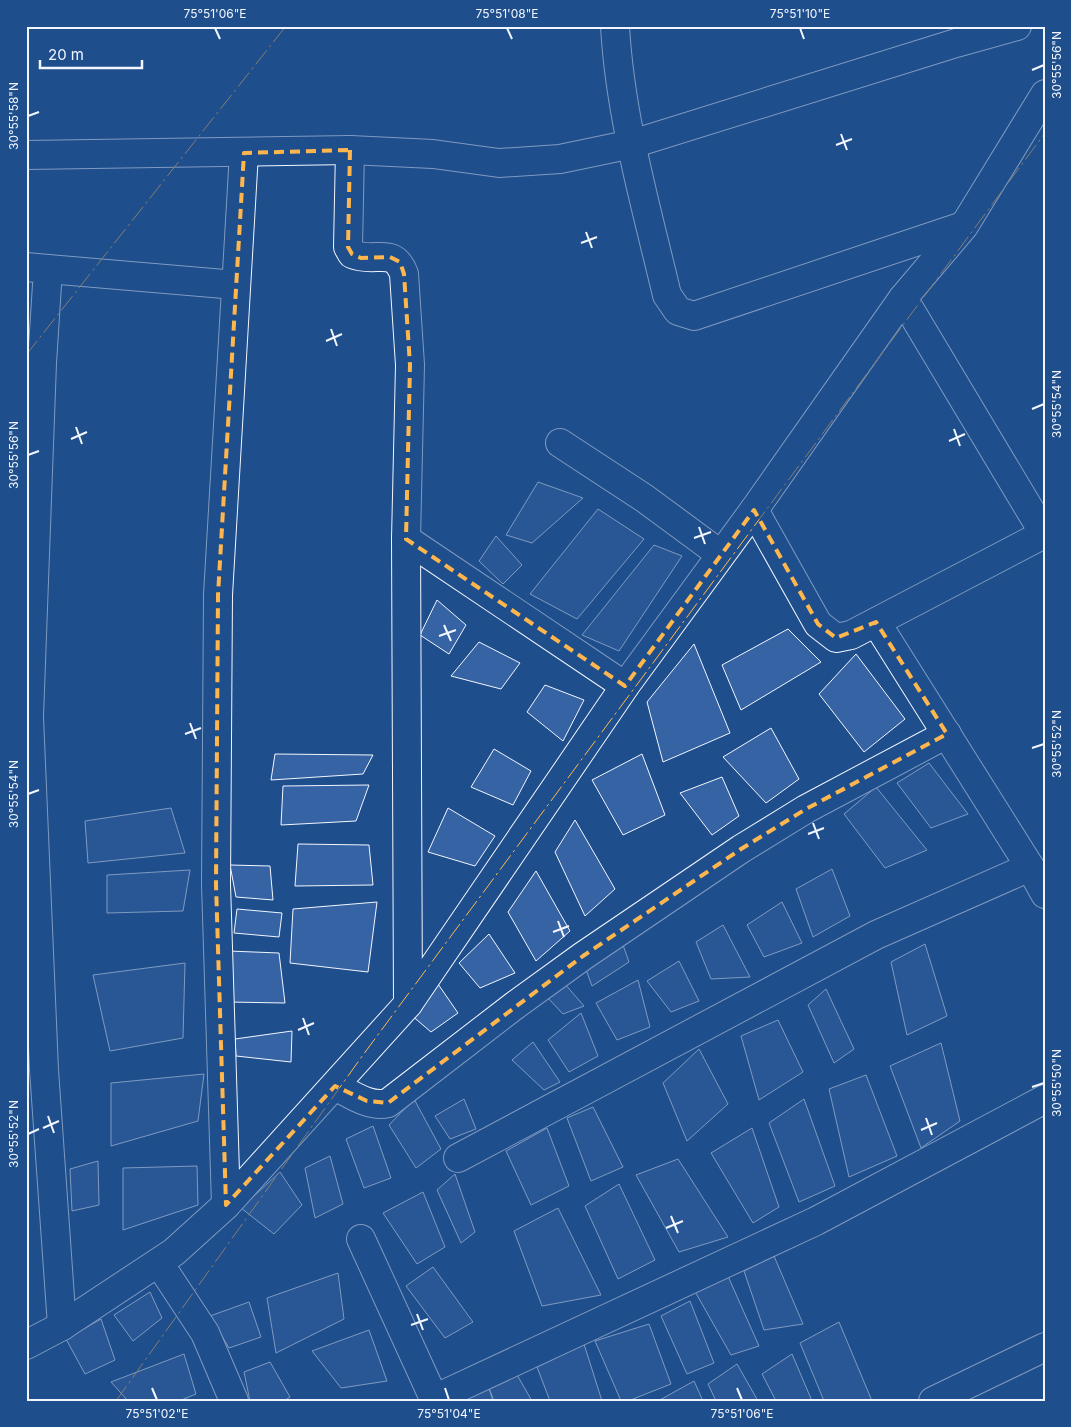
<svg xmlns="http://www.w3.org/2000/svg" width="1071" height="1427" font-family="Inter,sans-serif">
<rect width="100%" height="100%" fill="#1f4e8c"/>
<!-- building -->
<g fill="#3563a3" stroke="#f2f6ff">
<polygon points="538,482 583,498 532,543 506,535"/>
<polygon points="598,509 644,539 577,619 530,594"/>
<polygon points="496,536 522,565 503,584 479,561"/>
<polygon points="654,545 682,556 619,651 582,635"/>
<polygon points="437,600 466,625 449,654 420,635"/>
<polygon points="788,629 821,662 741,710 722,665"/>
<polygon points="479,642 520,663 501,689 451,676"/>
<polygon points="694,644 730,733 663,762 647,702"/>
<polygon points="856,654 905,719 864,752 819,694"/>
<polygon points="545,685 584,700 563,741 527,712"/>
<polygon points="771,728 799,779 766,803 723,757"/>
<polygon points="494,749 531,771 513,805 471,787"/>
<polygon points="275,754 373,755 363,774 271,780"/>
<polygon points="642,754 665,815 623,835 592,780"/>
<polygon points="929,763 968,814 931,828 897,783"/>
<polygon points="722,777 739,816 712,835 680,793"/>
<polygon points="369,785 356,821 281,825 283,786"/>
<polygon points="876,787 927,850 885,868 844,814"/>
<polygon points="171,808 185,853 88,863 85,821"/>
<polygon points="448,808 495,836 475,866 428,852"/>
<polygon points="575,820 615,889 585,916 555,852"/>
<polygon points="298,844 369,845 373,885 295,886"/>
<polygon points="230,865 270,866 273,900 236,897"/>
<polygon points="832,869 850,916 813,937 796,889"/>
<polygon points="190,870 183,911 107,913 107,875"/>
<polygon points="536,871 570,931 536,961 508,912"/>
<polygon points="377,902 368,972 290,963 293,909"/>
<polygon points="782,902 802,943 764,957 747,925"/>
<polygon points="237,909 282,913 279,937 234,933"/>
<polygon points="723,925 750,977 711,979 696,942"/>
<polygon points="489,934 515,973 480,988 459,963"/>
<polygon points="622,942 629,962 592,986 585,967"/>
<polygon points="925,944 947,1016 907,1035 891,962"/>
<polygon points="228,951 279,953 285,1003 228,1002"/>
<polygon points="679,961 699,1001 671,1012 647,981"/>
<polygon points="185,963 183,1038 110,1051 93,975"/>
<polygon points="638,980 650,1027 617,1040 596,1003"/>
<polygon points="564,983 584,1006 563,1014 547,997"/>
<polygon points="438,984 458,1013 431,1032 410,1014"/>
<polygon points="826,989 854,1049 834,1063 808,1005"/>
<polygon points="581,1013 598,1056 569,1072 548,1040"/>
<polygon points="778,1020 803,1072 759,1100 741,1036"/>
<polygon points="292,1031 291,1062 236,1056 235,1039"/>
<polygon points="533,1042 560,1082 544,1090 512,1060"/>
<polygon points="941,1043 960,1121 921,1148 890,1066"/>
<polygon points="699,1049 728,1104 687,1141 663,1083"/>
<polygon points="204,1074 198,1121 111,1146 111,1083"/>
<polygon points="866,1075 897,1156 849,1177 829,1089"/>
<polygon points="414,1099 441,1149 416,1168 389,1125"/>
<polygon points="464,1099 476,1129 450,1139 435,1116"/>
<polygon points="804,1099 835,1186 799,1202 769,1123"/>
<polygon points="593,1107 623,1167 591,1181 567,1118"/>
<polygon points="373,1126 391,1178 364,1188 346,1139"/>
<polygon points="547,1128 569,1186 531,1205 506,1151"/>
<polygon points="752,1128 779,1207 753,1223 711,1153"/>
<polygon points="330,1156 343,1204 315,1218 305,1168"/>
<polygon points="678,1159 728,1237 679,1252 636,1175"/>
<polygon points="98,1161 99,1205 72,1211 70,1169"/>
<polygon points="197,1166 198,1205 123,1230 123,1168"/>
<polygon points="280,1172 302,1205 274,1234 241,1208"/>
<polygon points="455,1174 475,1232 461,1243 437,1190"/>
<polygon points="619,1184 655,1260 618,1279 585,1206"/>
<polygon points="423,1192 445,1247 417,1264 383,1213"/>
<polygon points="558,1208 601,1295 542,1306 514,1231"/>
<polygon points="774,1256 803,1324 764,1330 744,1271"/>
<polygon points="433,1267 473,1322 445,1338 406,1286"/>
<polygon points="338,1273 344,1319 276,1353 267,1298"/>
<polygon points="727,1274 759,1346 731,1355 693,1288"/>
<polygon points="150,1292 162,1318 133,1341 114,1315"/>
<polygon points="690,1301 714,1363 687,1374 661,1316"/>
<polygon points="249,1302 261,1337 229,1348 210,1316"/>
<polygon points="101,1319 115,1360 85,1374 66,1339"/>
<polygon points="839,1322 872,1401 824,1401 800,1343"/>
<polygon points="649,1324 671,1384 628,1401 621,1401 595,1341"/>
<polygon points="369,1330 387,1381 341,1388 312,1351"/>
<polygon points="584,1344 602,1401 550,1401 537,1367"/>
<polygon points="184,1354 196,1394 179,1401 128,1401 111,1382"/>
<polygon points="792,1354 812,1401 776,1401 762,1374"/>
<polygon points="270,1362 290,1397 284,1401 250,1401 244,1372"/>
<polygon points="737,1364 758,1401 716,1401 708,1384"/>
<polygon points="516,1373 532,1401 494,1401 489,1388"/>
<polygon points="485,1376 493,1401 466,1401"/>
<polygon points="694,1381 703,1401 658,1401"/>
</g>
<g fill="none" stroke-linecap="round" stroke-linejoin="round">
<defs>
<g id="minor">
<path d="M615 26C620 117 646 206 667 295L678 311 694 316 963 226"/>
<path d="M350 150 348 247 352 254C376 264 393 245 404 274L410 365 406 539 408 1004"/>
<polyline points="26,155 350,150 433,154 499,163 560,159 632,144 956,43 1017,26"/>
<polyline points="26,267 48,269 42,363 29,717 44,1070 62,1326"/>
<polyline points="48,269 236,285"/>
<polyline points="903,298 1045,535"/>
<polyline points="560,443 644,498 720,554"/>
<polyline points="754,510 818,624 836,638 851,635 1044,534"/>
<polyline points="406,539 625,686"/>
<polyline points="876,622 1030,867 1045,894"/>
<path d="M335 1086C351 1094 370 1108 388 1103L514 1006 583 956 741 849 806 809 947 734"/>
<polyline points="458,1158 876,935 1030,867"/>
<polyline points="226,1205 216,884 218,595 244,153"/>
<polyline points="361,1239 435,1401"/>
<polyline points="159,1263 205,1333 234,1401"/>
<polyline points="26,1345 62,1326 174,1252 226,1205 408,1004 625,686 754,510 903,298 964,226 1045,94"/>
<polyline points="434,1399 816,1221 1045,1099"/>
<polyline points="933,1401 1045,1347"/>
</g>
</defs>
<!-- minor casing -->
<use href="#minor" stroke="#f2f6ff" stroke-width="30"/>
<!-- minor -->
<use href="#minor" stroke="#1f4e8c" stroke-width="28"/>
<!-- power -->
<g stroke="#ffb74d" stroke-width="1" stroke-dasharray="18 4 2.5 4" stroke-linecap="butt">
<polyline points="26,355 286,26"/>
<polyline points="116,1401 363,1055 1045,133"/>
</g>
</g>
<!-- marked area -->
<path d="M0 0H1071V1427H0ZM350 150 348 247 352 254 361 258 390 257 400 262 404 274 410 365 406 539 625 686 754 510 818 624 836 638 876 622 947 734 806 809 741 849 583 956 388 1103 367 1101 335 1086 226 1205 216 884 218 595 244 153Z" fill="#1f4e8c" fill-opacity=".55" fill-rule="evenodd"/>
<path fill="none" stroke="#ffb74d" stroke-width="4" stroke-dasharray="10 6" stroke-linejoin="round" d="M350 150 348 247 352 254 361 258 390 257 400 262 404 274 410 365 406 539 625 686 754 510 818 624 836 638 876 622 947 734 806 809 741 849 583 956 388 1103 367 1101 335 1086 226 1205 216 884 218 595 244 153Z"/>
<!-- ticks -->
<path fill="none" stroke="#f2f6ff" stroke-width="2" d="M215 28 220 39M507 28 512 39M800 28 804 39M1032 70 1044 65M28 116 39 112M841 134 847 150M836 145 852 139M586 232 592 248M581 243 597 237M331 329 337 346M326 341 342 334M1032 409 1044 404M76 427 82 444M954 429 960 446M71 439 87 432M949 441 965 434M28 455 39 451M699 527 705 544M694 538 711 532M444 625 451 641M439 636 456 630M190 723 196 739M185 734 201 728M1032 748 1044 744M28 794 39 790M813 823 819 839M808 834 824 828M558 921 564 937M553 932 569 926M303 1018 309 1035M298 1030 314 1023M1032 1087 1044 1083M48 1116 54 1133M926 1118 932 1135M43 1128 59 1121M921 1130 937 1123M28 1134 39 1129M671 1216 678 1233M666 1228 683 1221M417 1314 423 1330M411 1325 428 1319M152 1388 157 1400M445 1388 449 1400M737 1388 742 1400"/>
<!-- border -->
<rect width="1071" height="1427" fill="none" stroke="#1f4e8c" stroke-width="55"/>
<!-- scale -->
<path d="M40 60v8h102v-8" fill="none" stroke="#f2f6ff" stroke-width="2.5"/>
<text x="48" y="60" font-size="15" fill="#f2f6ff" stroke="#1f4e8c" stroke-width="4" paint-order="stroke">20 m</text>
<rect x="28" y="28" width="1016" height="1372" fill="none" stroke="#f2f6ff" stroke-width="2"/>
<g font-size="12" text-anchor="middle" fill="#f2f6ff">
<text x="215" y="18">75°51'06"E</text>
<text x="507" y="18">75°51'08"E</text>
<text x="800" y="18">75°51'10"E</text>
<text transform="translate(1057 65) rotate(-90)" y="4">30°55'56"N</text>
<text transform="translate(14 116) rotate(-90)" y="4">30°55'58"N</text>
<text transform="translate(1057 404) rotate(-90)" y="4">30°55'54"N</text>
<text transform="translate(14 455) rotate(-90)" y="4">30°55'56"N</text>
<text transform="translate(1057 744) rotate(-90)" y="4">30°55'52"N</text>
<text transform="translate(14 794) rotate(-90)" y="4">30°55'54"N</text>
<text transform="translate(1057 1083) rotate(-90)" y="4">30°55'50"N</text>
<text transform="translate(14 1134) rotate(-90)" y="4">30°55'52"N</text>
<text x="157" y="1418">75°51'02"E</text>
<text x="449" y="1418">75°51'04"E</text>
<text x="742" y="1418">75°51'06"E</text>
</g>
</svg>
